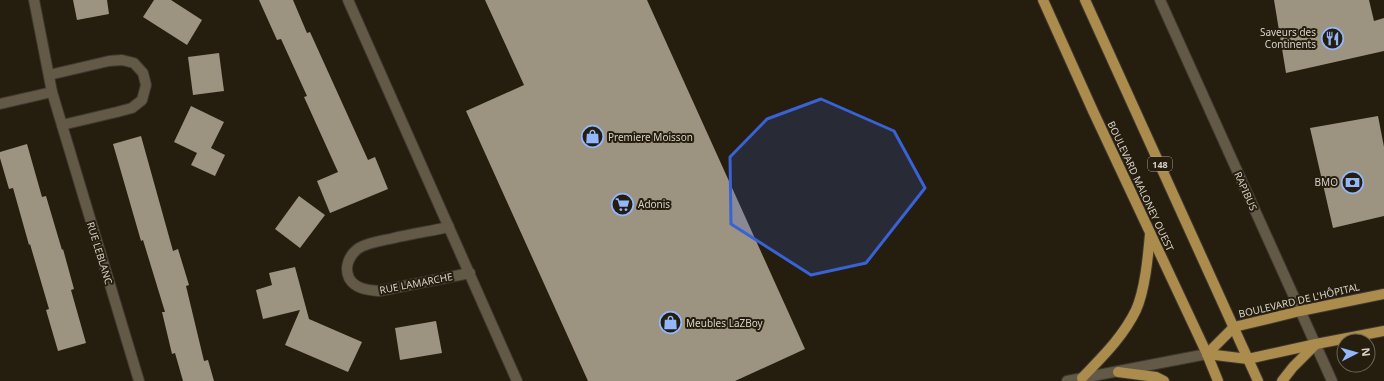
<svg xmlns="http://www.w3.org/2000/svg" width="1384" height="381" font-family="'Noto Sans',sans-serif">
<rect width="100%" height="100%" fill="#251d0e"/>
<!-- building -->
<g fill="#9d9381">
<polygon points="73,0 107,0 109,14 77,20"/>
<polygon points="154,0 171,0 202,20 187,45 143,17"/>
<polygon points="259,0 293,0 307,33 310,32 368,160 375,157 388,189 330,213 317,181 338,172 304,97 307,96 281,39 277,40"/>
<polygon points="485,0 647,0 805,349 735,381 588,381 466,111 524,85"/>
<polygon points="1274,0 1369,0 1374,21 1384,18 1384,51 1286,73"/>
<polygon points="219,53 224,91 193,95 188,57"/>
<polygon points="191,106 224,122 211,148 225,155 215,176 191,165 197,153 174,142"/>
<polygon points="1378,116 1384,147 1384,216 1333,228 1310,128"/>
<polygon points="141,136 173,251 178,249 189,285 186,286 204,361 208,360 214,381 183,381 175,353 172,354 162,312 165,312 143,240 141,241 113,144"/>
<polygon points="27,144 42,197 46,196 62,250 63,249 74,289 71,290 86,343 58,351 46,310 49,309 30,244 29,245 13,188 9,189 0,158 0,152"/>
<polygon points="299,196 325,215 300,248 275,229"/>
<polygon points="295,267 309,319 362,342 348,372 285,345 300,310 263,319 256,290 272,285 269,273"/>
<polygon points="436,321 442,353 400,360 395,328"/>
</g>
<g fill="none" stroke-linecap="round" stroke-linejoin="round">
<defs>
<g id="minor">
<polyline points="34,0 52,92 139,381"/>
<polyline points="348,0 517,381"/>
<polyline points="1160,0 1332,381"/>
<polyline points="49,75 109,61 122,60 134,63 143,73 146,85 142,100 132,108 117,112 62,125"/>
<polyline points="0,104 52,92"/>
<path d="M449 227C430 231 412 234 394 238 382 241 369 242 359 248 349 255 344 267 349 278 355 289 368 290 379 291L470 273"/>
<polyline points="1067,381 1207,354"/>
</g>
<g id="major">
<polyline points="1043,0 1093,111 1207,354 1218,381"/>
<polyline points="1085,0 1258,381"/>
<polyline points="1207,354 1234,327 1300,311 1384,294"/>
<polyline points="1207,354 1248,359 1316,344 1384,331"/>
<polyline points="1118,372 1156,377 1164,381"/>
<path d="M1082 378C1102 357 1123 337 1136 310 1145 290 1148 257 1150 234"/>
<polyline points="1282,381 1293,367 1316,344"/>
</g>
</defs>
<!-- minor casing -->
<use href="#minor" stroke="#3e3830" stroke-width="12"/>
<!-- major casing -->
<use href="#major" stroke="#3e3830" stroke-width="12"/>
<!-- minor -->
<use href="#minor" stroke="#625947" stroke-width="10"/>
<!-- major -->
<use href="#major" stroke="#ab8c4d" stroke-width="10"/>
</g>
<!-- marked area -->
<path fill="#3962d6" fill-opacity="0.2" stroke="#3962d6" stroke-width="3" stroke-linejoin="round" d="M821 99 894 131 925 188 866 263 811 275 731 224 730 157 767 119Z"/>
<!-- icons -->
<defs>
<symbol id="restaurant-ring" viewBox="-11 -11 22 22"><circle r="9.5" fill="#251d0e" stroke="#92b7fd" stroke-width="1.5"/><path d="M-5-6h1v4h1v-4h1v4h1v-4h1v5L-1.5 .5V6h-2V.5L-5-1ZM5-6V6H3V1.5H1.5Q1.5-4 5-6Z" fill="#92b7fd"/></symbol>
<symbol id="shop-ring" viewBox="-11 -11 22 22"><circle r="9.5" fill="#251d0e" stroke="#92b7fd" stroke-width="1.5"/><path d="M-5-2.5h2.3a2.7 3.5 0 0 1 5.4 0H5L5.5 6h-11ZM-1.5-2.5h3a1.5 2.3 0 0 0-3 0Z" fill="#92b7fd"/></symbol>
<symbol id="bank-ring" viewBox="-11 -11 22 22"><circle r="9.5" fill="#251d0e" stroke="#92b7fd" stroke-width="1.5"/><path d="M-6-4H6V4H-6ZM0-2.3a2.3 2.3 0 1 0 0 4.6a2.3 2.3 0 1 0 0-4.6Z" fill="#92b7fd"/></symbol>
<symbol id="supermarket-ring" viewBox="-11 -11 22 22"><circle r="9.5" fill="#251d0e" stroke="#92b7fd" stroke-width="1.5"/><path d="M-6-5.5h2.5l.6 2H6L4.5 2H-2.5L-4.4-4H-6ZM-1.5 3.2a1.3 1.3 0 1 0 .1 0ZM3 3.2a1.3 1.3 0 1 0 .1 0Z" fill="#92b7fd"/></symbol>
</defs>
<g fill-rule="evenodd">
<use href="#restaurant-ring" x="1320" y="26" width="25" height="25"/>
<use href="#shop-ring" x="580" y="124" width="25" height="25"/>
<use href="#bank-ring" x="1340" y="170" width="25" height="25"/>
<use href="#supermarket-ring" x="610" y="192" width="25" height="25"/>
<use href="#shop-ring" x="658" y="310" width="25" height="25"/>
</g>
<g text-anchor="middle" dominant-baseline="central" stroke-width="4" stroke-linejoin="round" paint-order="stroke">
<!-- shield labels -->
<rect fill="#251d0e" stroke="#a29c90" stroke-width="1" x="1148" y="157" width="24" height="14" rx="3"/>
<g font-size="9" font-weight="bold" fill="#d7d2c8">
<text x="1160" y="164">148</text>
</g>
<!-- poi labels -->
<g font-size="10" fill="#d7d2c8" stroke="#251d0e" text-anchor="start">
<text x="1316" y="32" text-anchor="end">Saveurs des<tspan x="1316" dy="12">Continents</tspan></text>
<text x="608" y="137">Premiere Moisson</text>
<text x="1338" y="182" text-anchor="end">BMO</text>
<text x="638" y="204">Adonis</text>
<text x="686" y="323">Meubles LaZBoy</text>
</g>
<!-- street labels -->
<g font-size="10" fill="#d7d2c8" stroke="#251d0e">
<text transform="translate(1141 186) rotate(65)">BOULEVARD MALONEY OUEST</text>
<text transform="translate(1246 191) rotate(66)">RAPIBUS</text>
<text transform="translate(100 253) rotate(73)">RUE LEBLANC</text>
<text transform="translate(416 283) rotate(-11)">RUE LAMARCHE</text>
<text transform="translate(1299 300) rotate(-13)">BOULEVARD DE L'HÔPITAL</text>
</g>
</g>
<!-- north arrow -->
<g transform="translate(1356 353) rotate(84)"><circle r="19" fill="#251d0e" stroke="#6c6558"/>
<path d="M0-3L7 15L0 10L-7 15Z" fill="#92b7fd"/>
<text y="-6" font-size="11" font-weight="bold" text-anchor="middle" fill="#d7d2c8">N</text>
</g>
</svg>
